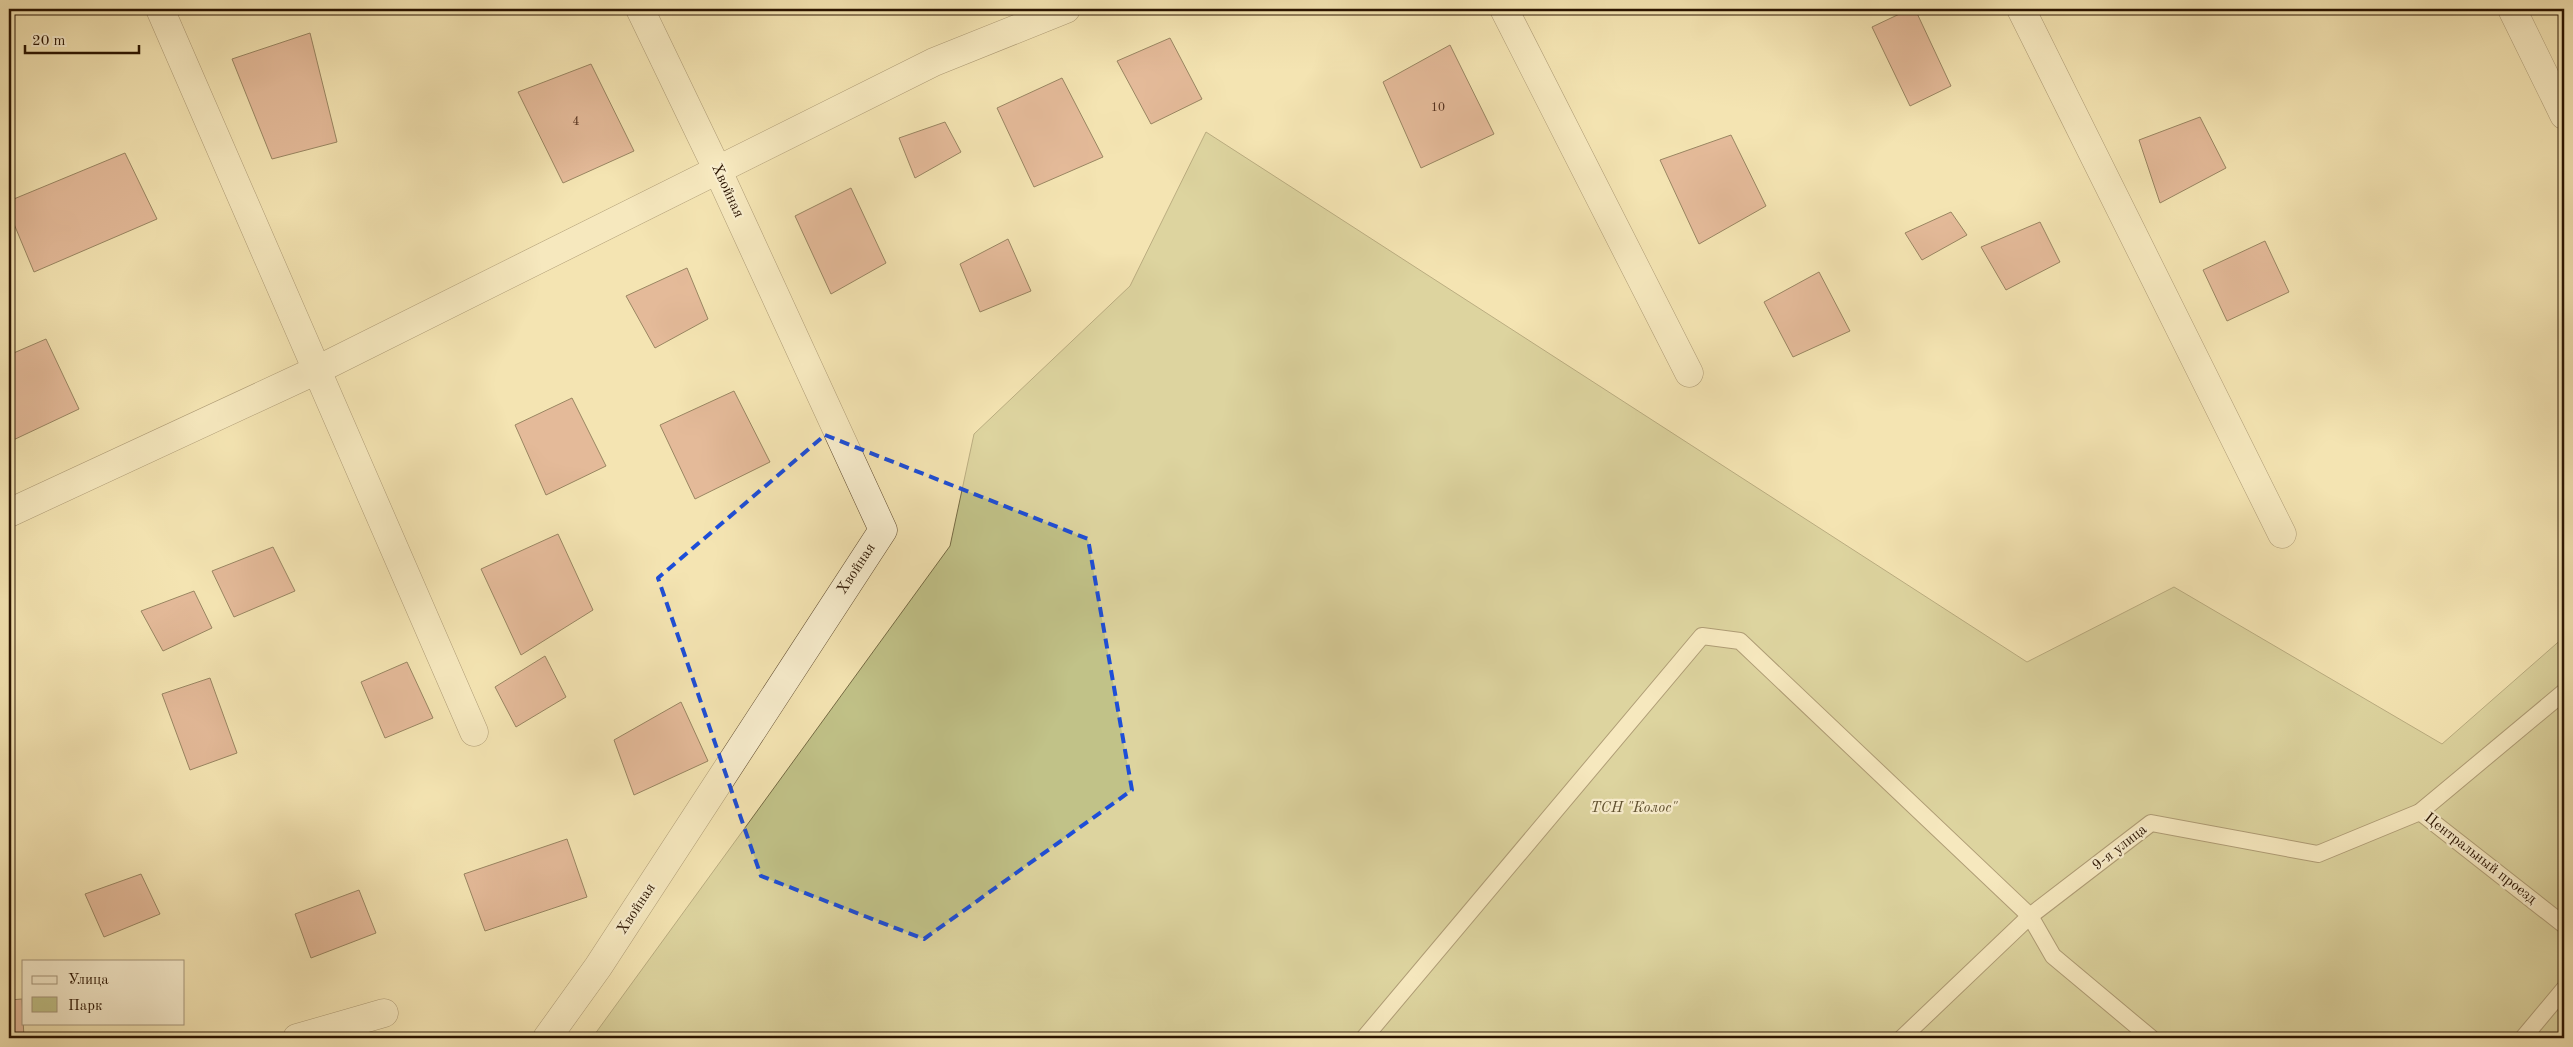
<svg xmlns="http://www.w3.org/2000/svg" width="2573" height="1047" font-family="'Old Standard TT',serif">
<rect width="100%" height="100%" fill="#f4e4b2"/>
<filter id="stains"><feTurbulence type="fractalNoise" baseFrequency=".004" numOctaves="4"/><feColorMatrix values="0 0 0 0 .2 0 0 0 0 .09 0 0 0 0 .02 0 0 0 .5 -.17"/></filter>
<radialGradient id="worn" r=".72"><stop offset=".6" stop-color="#630" stop-opacity="0"/><stop offset="1" stop-color="#630" stop-opacity=".3"/></radialGradient>
<!-- green -->
<polygon fill="#c1c288" stroke="#766b44" points="1206,132 2027,662 2174,587 2442,744 2564,637 2564,1038 592,1038 950,546 974,434 1130,286"/>
<!-- building -->
<g fill="#d1887a" stroke="#2b1400">
<polygon points="1910,9 1915,9 1951,86 1910,106 1872,27"/>
<polygon points="310,33 337,142 272,159 232,59"/>
<polygon points="1170,38 1202,99 1151,124 1117,61"/>
<polygon points="1450,45 1494,134 1421,168 1383,82"/>
<polygon points="591,64 634,151 563,183 518,92"/>
<polygon points="1062,78 1103,157 1034,187 997,108"/>
<polygon points="2200,117 2226,168 2160,203 2139,140"/>
<polygon points="945,122 961,152 915,178 899,138"/>
<polygon points="1731,135 1766,206 1699,244 1660,160"/>
<polygon points="125,153 157,219 34,272 9,212 9,201"/>
<polygon points="851,188 886,263 831,294 795,216"/>
<polygon points="1951,212 1967,235 1922,260 1905,233"/>
<polygon points="2040,222 2060,262 2006,290 1981,247"/>
<polygon points="1008,239 1031,291 980,312 960,264"/>
<polygon points="2265,241 2289,292 2227,321 2203,270"/>
<polygon points="687,268 708,319 655,348 626,296"/>
<polygon points="1819,272 1850,331 1793,357 1764,302"/>
<polygon points="46,339 79,409 9,442 9,355"/>
<polygon points="734,391 770,462 695,499 660,425"/>
<polygon points="572,398 606,466 546,495 515,425"/>
<polygon points="558,534 593,610 521,655 481,569"/>
<polygon points="273,547 295,591 234,617 212,571"/>
<polygon points="194,591 212,628 163,651 141,611"/>
<polygon points="545,656 566,697 516,727 495,687"/>
<polygon points="407,662 433,718 385,738 361,682"/>
<polygon points="210,678 237,753 190,770 162,694"/>
<polygon points="681,702 708,761 634,795 614,740"/>
<polygon points="567,839 587,897 485,931 464,874"/>
<polygon points="141,874 160,914 104,937 85,894"/>
<polygon points="359,890 376,933 311,958 295,914"/>
<polygon points="22,999 24,1038 9,1038 9,1000"/>
</g>
<g fill="none" stroke-linecap="round" stroke-linejoin="round">
<defs>
<g id="service">
<polyline points="2420,812 2564,925"/>
<polyline points="1364,1038 1702,636 1740,641 2030,916 2053,956 2151,1038"/>
<polyline points="1902,1038 2030,916 2151,823 2318,854 2420,812 2564,692"/>
<polyline points="2523,1038 2564,989"/>
</g>
<g id="minor">
<polyline points="160,9 474,732"/>
<polyline points="1504,9 1689,373"/>
<polyline points="2021,9 2282,534"/>
<polyline points="2512,9 2564,115"/>
<polyline points="9,513 317,370 934,62 1066,9"/>
<polyline points="297,1038 384,1013"/>
<polyline points="547,1038 598,967 883,530 718,171 640,9"/>
</g>
</defs>
<!-- service casing -->
<use href="#service" stroke="#5d482c" stroke-width="18"/>
<!-- minor casing -->
<use href="#minor" stroke="#5d482c" stroke-width="29"/>
<!-- service -->
<use href="#service" stroke="#f8edcd" stroke-width="16"/>
<!-- minor -->
<use href="#minor" stroke="#f8edcd" stroke-width="28"/>
</g>
<!-- marked area -->
<path d="M0 0H2573V1047H0ZM825 435 1088 539 1132 790 924 939 761 876 658 578Z" fill="#f4e4b2" fill-opacity=".55" fill-rule="evenodd"/>
<path fill="none" stroke="#1d4ed8" stroke-width="4" stroke-dasharray="10 6" stroke-linejoin="round" d="M825 435 1088 539 1132 790 924 939 761 876 658 578Z"/>
<g text-anchor="middle" dominant-baseline="central" stroke-width="4.5" stroke-linejoin="round" paint-order="stroke">
<!-- number labels -->
<g font-size="12" fill="#54311e">
<text x="1438" y="108">10</text>
<text x="576" y="122">4</text>
</g>
<!-- street labels -->
<g font-size="15" fill="#2b1400" stroke="#f8edcd">
<text transform="translate(727 191) rotate(65)">Хвойная</text>
<text transform="translate(857 569) rotate(-57)">Хвойная</text>
<text transform="translate(2120 848) rotate(-38)">9-я улица</text>
<text transform="translate(2480 859) rotate(38)">Центральный проезд</text>
<text transform="translate(637 909) rotate(-57)">Хвойная</text>
</g>
<!-- park labels -->
<g font-size="15" font-style="italic" fill="#605130" stroke="#f8edcd">
<text x="1634" y="808">ТСН "Колос"</text>
</g>
</g>
<!-- margin -->
<rect width="2573" height="1047" fill="none" stroke="#f4e4b2" stroke-width="30"/>
<rect x="10" y="10" width="2553" height="1027" fill="none" stroke="#2b1400" stroke-width="2.5"/>
<rect x="15" y="15" width="2543" height="1017" fill="none" stroke="#2b1400"/>
<!-- legend -->
<rect x="22" y="960" width="162" height="65" fill="#f8edcd" stroke="#a6967b"/>
<rect x="32" y="976" width="25" height="8" fill="#f8edcd" stroke="#a6967b"/>
<text x="68" y="984" font-size="15" fill="#2b1400">Улица</text>
<rect x="32" y="997" width="25" height="15" fill="#c1c288" stroke="#a6967b"/>
<text x="68" y="1010" font-size="15" fill="#2b1400">Парк</text>
<!-- scale -->
<path d="M25 45v8h114v-8" fill="none" stroke="#2b1400" stroke-width="2.5"/>
<text x="32" y="45" font-size="15" fill="#2b1400" stroke="#f8edcd" stroke-width="4" paint-order="stroke">20 m</text>
<rect width="100%" height="100%" filter="url(#stains)"/>
<rect width="100%" height="100%" fill="url(#worn)"/>
</svg>
